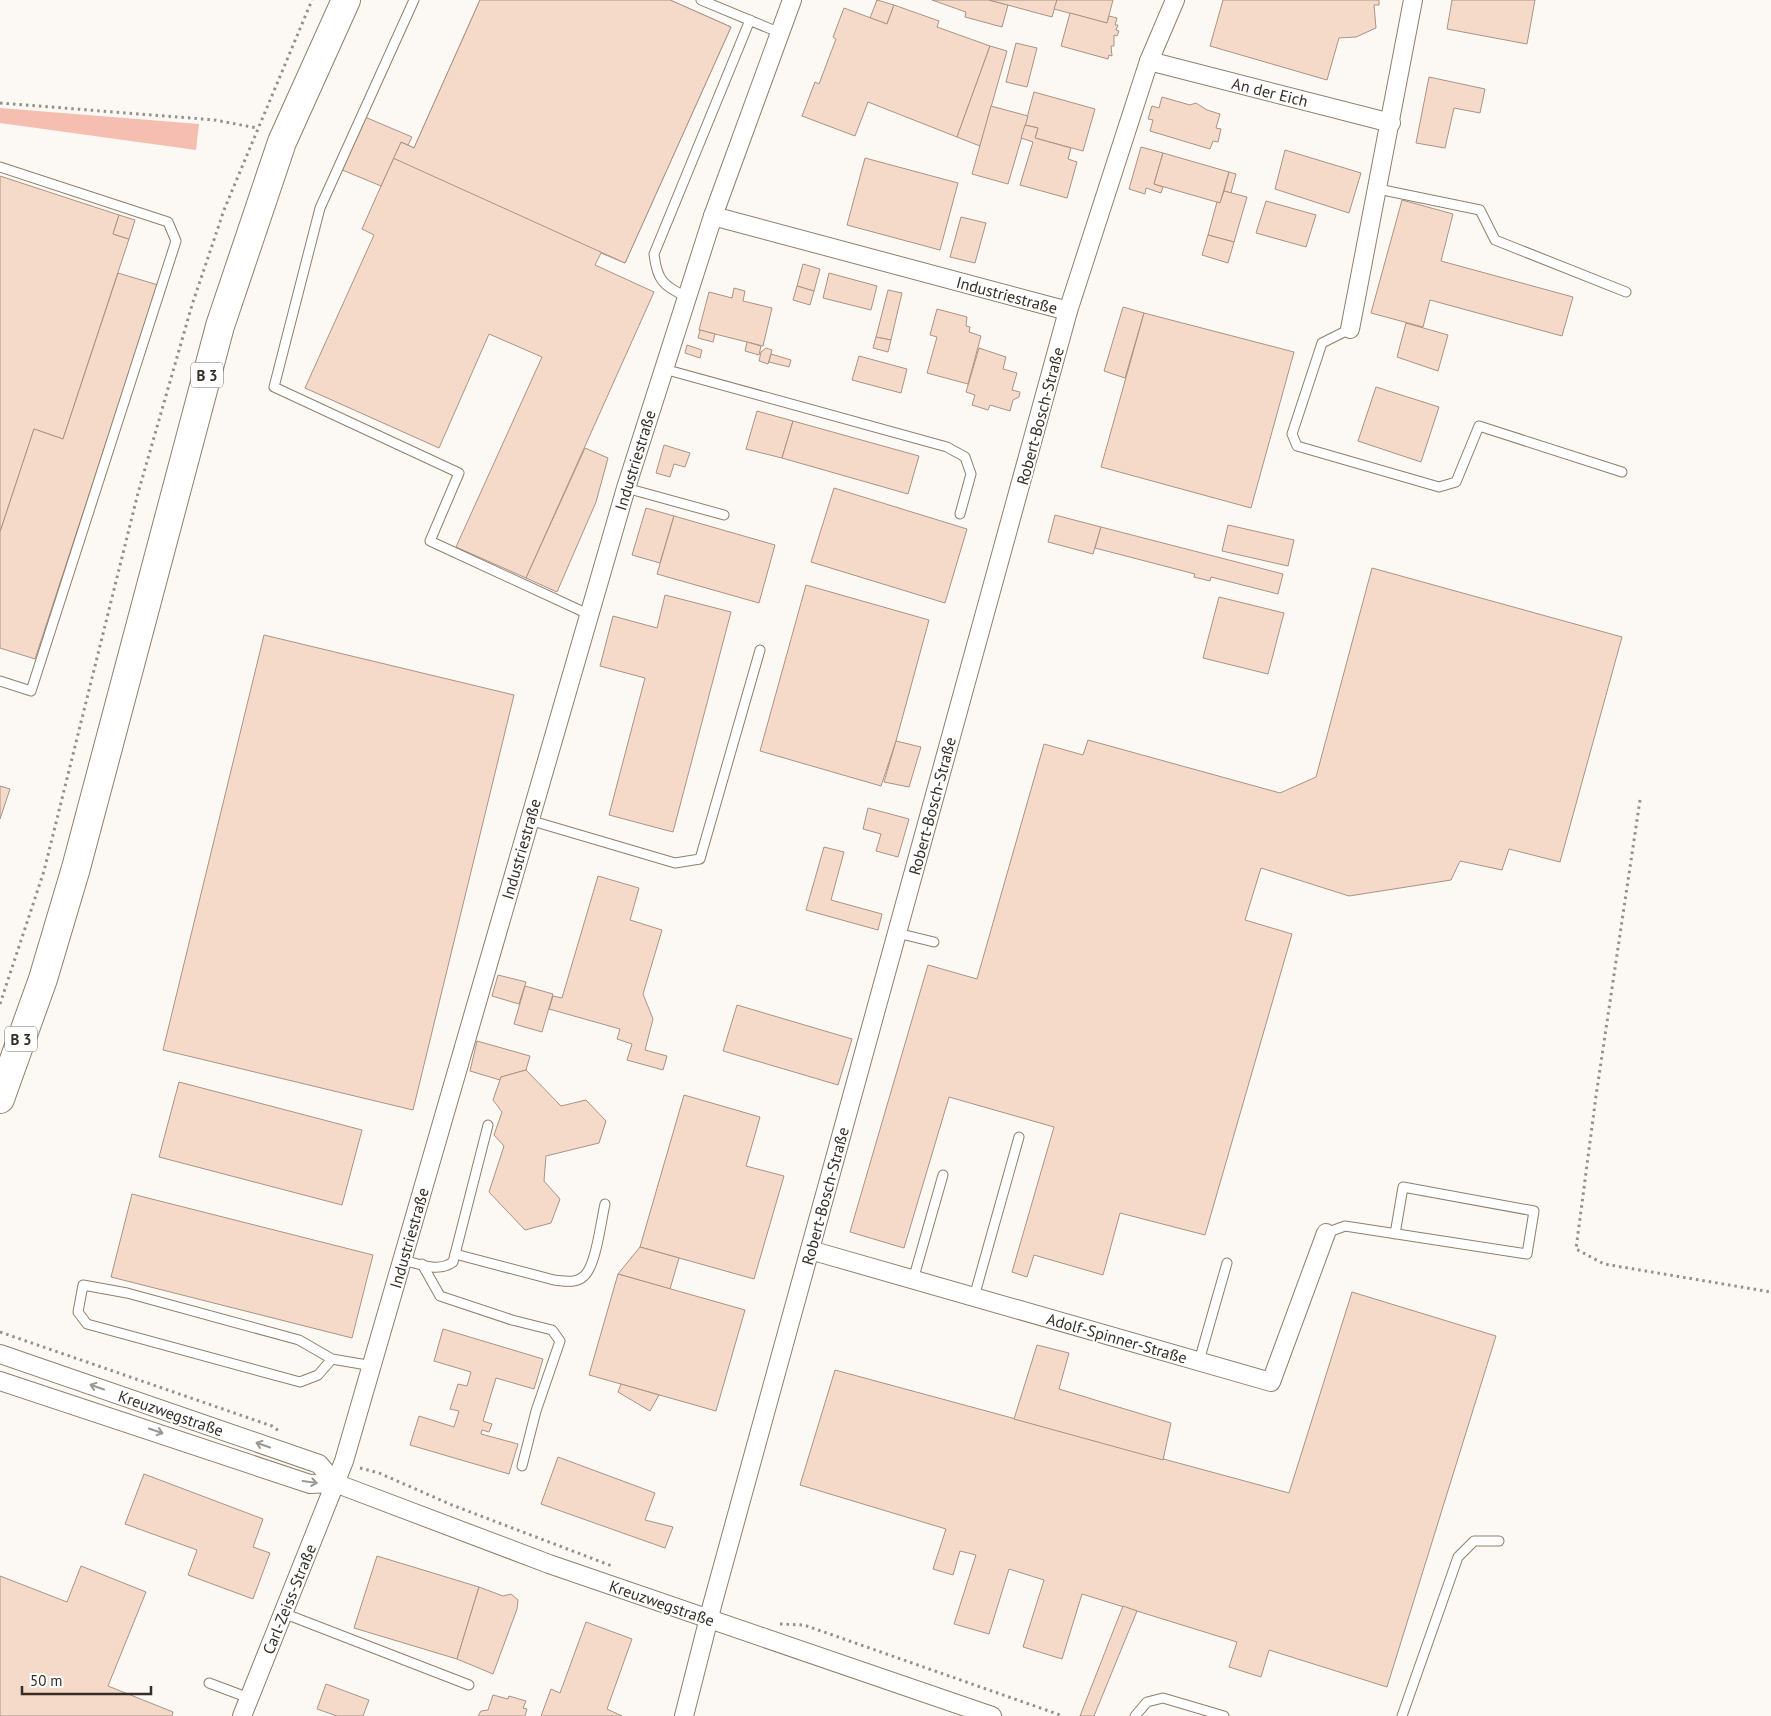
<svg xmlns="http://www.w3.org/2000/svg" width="1771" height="1716" font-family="'PT Sans',sans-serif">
<rect width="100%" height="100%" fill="#fcf9f4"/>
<!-- green -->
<polygon fill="#f6bdb1" points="0,108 199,124 196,150 0,123"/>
<!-- building -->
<g fill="#f5daca" stroke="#ab9384">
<polygon points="480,0 670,0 731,27 625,263 601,253 595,265 654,292 526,578 456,547 542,357 489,334 439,448 305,388 374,235 362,229 381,186 401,142 414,148"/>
<polygon points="480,0 670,0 731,27 625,263 393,158 401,142 414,148"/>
<polygon points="877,0 894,5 887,24 870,18"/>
<polygon points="932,0 989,0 1008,5 1002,27 965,17 966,12"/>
<polygon points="989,0 1057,0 1052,17"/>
<polygon points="1057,0 1113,0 1107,23 1054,9"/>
<polygon points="1223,0 1379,0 1379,5 1374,5 1376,28 1356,37 1339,38 1327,80 1210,46"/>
<polygon points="1452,0 1535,0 1527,44 1447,29"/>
<polygon points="894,5 939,21 937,27 990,46 957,137 868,102 855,136 802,116 815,82 819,84 836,39 833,37 844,8 887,24"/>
<polygon points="1070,13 1107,23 1109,16 1117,18 1115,25 1118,25 1116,30 1119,31 1117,36 1114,35 1114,46 1111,46 1112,56 1109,55 1108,59 1061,46"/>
<polygon points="1016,43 1037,48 1027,87 1006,82"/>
<polygon points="990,46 1007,51 980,146 957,137"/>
<polygon points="1429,77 1485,89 1480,113 1454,108 1445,148 1416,143"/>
<polygon points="1034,92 1095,109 1083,151 1035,138 1038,128 1025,125"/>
<polygon points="1162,97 1190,105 1196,103 1207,110 1220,114 1216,128 1221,129 1218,142 1213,141 1210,149 1150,131 1153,120 1148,119 1152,106 1159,108"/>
<polygon points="991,106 1028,116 1008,184 972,174"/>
<polygon points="365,117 412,137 408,145 401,142 381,186 340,169"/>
<polygon points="1025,125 1038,128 1035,138 1071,148 1068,159 1077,162 1067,198 1020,185 1033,142 1021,138"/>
<polygon points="1141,147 1163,153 1154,184 1163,187 1161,193 1146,188 1145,194 1129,189"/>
<polygon points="1285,150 1361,173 1349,213 1275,189"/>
<polygon points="1163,153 1229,172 1220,203 1154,184"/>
<polygon points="865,158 958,183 940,250 847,225"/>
<polygon points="1229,172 1236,174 1231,193 1224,191"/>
<polygon points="0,176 119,215 113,234 129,239 63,439 34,429 0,532"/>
<polygon points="1224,191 1247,197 1234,242 1208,235 1217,202 1220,203"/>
<polygon points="1402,200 1453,214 1441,261 1573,297 1562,336 1430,300 1423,327 1371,313"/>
<polygon points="1266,201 1316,215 1306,247 1256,233"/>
<polygon points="119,215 135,220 129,239 113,234"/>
<polygon points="961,217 986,223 975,263 950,257"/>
<polygon points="1208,235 1234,242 1228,263 1202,255"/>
<polygon points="803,264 820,269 814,291 797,286"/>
<polygon points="118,273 158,285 35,659 0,648 0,532 34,429 63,439"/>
<polygon points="829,273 877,286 871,310 823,298"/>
<polygon points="797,286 814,291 810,305 793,300"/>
<polygon points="734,288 745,291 743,301 772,308 763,346 699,330 709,292 732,298"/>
<polygon points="888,290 902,293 891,340 876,337"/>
<polygon points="1123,307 1144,313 1125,378 1104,371"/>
<polygon points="937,309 967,317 966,326 970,327 969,332 981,336 968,384 927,373 937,337 930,335"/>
<polygon points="1144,313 1294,352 1251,508 1101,467"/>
<polygon points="1406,323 1448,335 1438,371 1397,357"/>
<polygon points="700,330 715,334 713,342 698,338"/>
<polygon points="876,337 891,340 888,352 873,348"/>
<polygon points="747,342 761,346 759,355 745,351"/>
<polygon points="687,345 702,350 700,358 685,353"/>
<polygon points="766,348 772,350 768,364 759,361 761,352"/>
<polygon points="979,348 1006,357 1003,369 1017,373 1012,390 1020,392 1019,397 1013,400 1010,411 990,405 988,410 972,405 975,395 966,392"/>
<polygon points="771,354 791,360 789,367 769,362"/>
<polygon points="859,356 907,369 901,393 852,380"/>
<polygon points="1376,387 1439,407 1421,462 1358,441"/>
<polygon points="757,411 793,421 782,458 746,449"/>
<polygon points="793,421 919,456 908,494 782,458"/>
<polygon points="664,445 690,453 685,467 674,464 670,477 656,473"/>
<polygon points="585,448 608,458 596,502 557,592 526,578"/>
<polygon points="834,488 967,529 945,603 811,562"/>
<polygon points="646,508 674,516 660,563 632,555"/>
<polygon points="1055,515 1101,527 1093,554 1048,542"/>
<polygon points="674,516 775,545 759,603 657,574"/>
<polygon points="1228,525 1294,540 1288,566 1222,551"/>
<polygon points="1101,527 1283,574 1278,594 1211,577 1210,581 1194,577 1195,574 1095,548"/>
<polygon points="1372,568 1622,637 1560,862 1509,849 1502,870 1460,861 1451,880 1349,896 1261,868 1245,920 1292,934 1205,1235 1120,1213 1103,1275 1034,1255 1027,1277 1012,1272 1054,1127 949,1097 904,1248 850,1232 928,965 977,979 1044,744 1083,755 1088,740 1280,793 1316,777"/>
<polygon points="806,585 929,620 896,741 881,786 760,751"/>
<polygon points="665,595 731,612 673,832 609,815 645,678 600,666 613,616 657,628"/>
<polygon points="1219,597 1284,613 1268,674 1203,658"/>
<polygon points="264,635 514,695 413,1110 163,1050"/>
<polygon points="896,741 921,747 909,787 884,782"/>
<polygon points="0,786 10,789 0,819"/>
<polygon points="868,808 909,819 898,857 876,851 881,834 863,829"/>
<polygon points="824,847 844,852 831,900 882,914 878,930 806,910"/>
<polygon points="598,876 639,888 630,920 662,930 643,994 653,1019 645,1050 667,1056 663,1070 627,1060 632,1044 617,1039 620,1029 549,1009 553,996 562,998"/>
<polygon points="498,975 526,982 519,1004 492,996"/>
<polygon points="525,986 553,994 542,1032 514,1024"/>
<polygon points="737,1005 852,1039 838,1085 723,1051"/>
<polygon points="477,1041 530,1056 526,1070 501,1077 500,1080 470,1071"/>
<polygon points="526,1070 561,1106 586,1100 606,1121 599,1143 546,1156 544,1181 560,1199 551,1223 525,1230 489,1192 504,1146 494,1135 502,1112 493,1100 501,1077"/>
<polygon points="179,1082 362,1130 342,1205 159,1157"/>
<polygon points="684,1095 760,1117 746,1166 784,1176 754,1279 640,1247"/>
<polygon points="132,1194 373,1255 352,1338 111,1277"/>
<polygon points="640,1247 679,1258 670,1289 618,1274"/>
<polygon points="618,1274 745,1310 716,1411 589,1375"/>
<polygon points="1352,1292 1496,1336 1387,1687 1269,1650 1261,1677 1229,1667 1237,1642 1082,1594 1062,1659 1023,1647 1044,1580 1009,1569 989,1634 954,1624 976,1555 960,1551 953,1575 933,1569 946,1529 800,1485 835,1370 1289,1493"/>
<polygon points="443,1329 543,1359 534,1389 496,1378 483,1421 492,1424 489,1432 482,1430 481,1434 518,1444 509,1474 410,1445 419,1416 454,1427 459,1411 450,1409 458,1384 467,1386 471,1372 434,1361"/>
<polygon points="1037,1345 1069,1353 1059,1389 1171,1423 1163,1460 1014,1419"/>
<polygon points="621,1384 659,1395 650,1411 618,1392"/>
<polygon points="558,1457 655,1493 645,1520 673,1527 665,1548 541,1504"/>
<polygon points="144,1474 263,1519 253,1547 270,1553 253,1599 188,1575 197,1550 125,1524"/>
<polygon points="377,1556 479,1587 457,1659 354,1628"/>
<polygon points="81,1566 146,1592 108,1686 173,1712 172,1716 0,1716 0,1576 67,1602"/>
<polygon points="479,1587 503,1596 511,1594 518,1600 517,1609 493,1674 457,1659"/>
<polygon points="1123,1606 1137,1611 1094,1716 1080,1716"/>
<polygon points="586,1622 632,1639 607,1709 622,1716 541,1716 551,1689 560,1693"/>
<polygon points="326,1684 369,1700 363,1716 337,1716 317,1709"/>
<polygon points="493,1695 508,1699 509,1696 526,1701 523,1708 527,1709 525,1716 478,1716 481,1711 488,1710"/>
</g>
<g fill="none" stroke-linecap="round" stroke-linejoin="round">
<defs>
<g id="lane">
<polyline points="414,0 320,208 274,387 459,473 430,541 588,614"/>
<polyline points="701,0 778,32"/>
<polyline points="0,167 168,222 176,241 31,691 0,681"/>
<polyline points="1378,189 1480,210 1495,240 1626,292"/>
<path d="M687 297C663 286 657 280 654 254L750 20"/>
<polyline points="1350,329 1322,343 1292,434 1297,446 1439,487 1456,482 1479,426 1622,472"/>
<polyline points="664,369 947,447 965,457 971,474 960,514"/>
<polyline points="626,488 724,515"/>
<polyline points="529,820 675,863 700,859 760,650"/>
<polyline points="897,933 934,942"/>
<polyline points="1326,1233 1345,1226 1527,1254 1534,1211 1403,1187 1395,1234"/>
<path d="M455 1254 554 1280C564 1281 576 1284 584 1276 596 1266 601 1221 605 1204"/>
<path d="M403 1260C420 1264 438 1273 453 1262L488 1125"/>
<polyline points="422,1264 440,1296 512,1320 552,1330 560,1341 536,1411 522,1466"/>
<polyline points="913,1280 943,1175"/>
<polyline points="974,1297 1019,1137"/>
<polyline points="332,1359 299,1340 127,1293 83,1285 78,1312 87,1324 300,1382 318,1375 332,1359 373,1366"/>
<polyline points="1199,1361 1227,1263"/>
<polyline points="283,1613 469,1685"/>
<polyline points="209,1683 249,1698"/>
<polyline points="1135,1716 1147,1702 1163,1698 1224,1716"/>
<polyline points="1402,1716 1458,1557 1474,1541 1499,1541"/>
</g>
<g id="street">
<polyline points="1149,61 1391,123"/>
<polyline points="713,216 1068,311"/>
<polyline points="1350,329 1413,0"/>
<polyline points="810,1250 1271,1382 1326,1233"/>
<polyline points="0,1354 319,1464 335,1483"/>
<polyline points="0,1381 310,1484 335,1483 549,1564 992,1716"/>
<polyline points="242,1716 344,1461 626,488 713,216 792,0"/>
<polyline points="684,1716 713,1602 1068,311 1149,61 1175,0"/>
</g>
<polyline id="primary" points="0,1099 43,979 76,868 220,326 282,142 346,0"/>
</defs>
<!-- lane casing -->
<use href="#lane" stroke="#907f6a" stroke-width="11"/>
<!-- street casing -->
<use href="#street" stroke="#907f6a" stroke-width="20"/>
<!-- primary casing -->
<use href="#primary" stroke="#907f6a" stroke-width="30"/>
<!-- path -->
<g stroke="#959089" stroke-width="3" stroke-dasharray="2.5 4" stroke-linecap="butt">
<polyline points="0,103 215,120 257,128"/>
<polyline points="1640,800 1596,1096 1576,1249 1604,1264 1771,1292"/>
<polyline points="0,1004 44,871 138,493 192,305 224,210 312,0"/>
<polyline points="0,1332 272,1426 279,1431"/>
<polyline points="360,1468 379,1473 452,1505 612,1566"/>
<polyline points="780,1624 804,1625 1063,1716"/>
</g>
<!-- lane -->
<use href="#lane" stroke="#fff" stroke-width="9"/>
<!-- street -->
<use href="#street" stroke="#fff" stroke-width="18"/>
<!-- primary -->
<use href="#primary" stroke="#fff" stroke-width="28"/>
</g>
<!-- one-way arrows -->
<defs><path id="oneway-shaft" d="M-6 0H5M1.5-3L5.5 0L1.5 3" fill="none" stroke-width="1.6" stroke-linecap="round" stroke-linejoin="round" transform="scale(1.25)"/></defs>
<g stroke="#9a9692">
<use href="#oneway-shaft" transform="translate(97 1387) rotate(-161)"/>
<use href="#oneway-shaft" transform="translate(156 1431) rotate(19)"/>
<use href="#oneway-shaft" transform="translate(263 1445) rotate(-161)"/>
<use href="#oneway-shaft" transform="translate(310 1482) rotate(8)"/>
</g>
<g text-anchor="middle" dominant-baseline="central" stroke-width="4" stroke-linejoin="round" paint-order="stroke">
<!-- shield labels -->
<g fill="#fff" stroke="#726d67" stroke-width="1">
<rect x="191" y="362.5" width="32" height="25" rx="4"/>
<rect x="5" y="1026.5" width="32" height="25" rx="4"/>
</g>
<g font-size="15" font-weight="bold" fill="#352e26">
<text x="207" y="375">B 3</text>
<text x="21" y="1039">B 3</text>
</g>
<!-- street labels -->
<g font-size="16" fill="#352e26" stroke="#fff">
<text transform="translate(1270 92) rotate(14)">An der Eich</text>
<text transform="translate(1007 295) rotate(15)">Industriestraße</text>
<text transform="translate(1040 416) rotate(-75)">Robert-Bosch-Straße</text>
<text transform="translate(635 460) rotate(-73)">Industriestraße</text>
<text transform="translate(932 806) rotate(-75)">Robert-Bosch-Straße</text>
<text transform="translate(521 849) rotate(-74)">Industriestraße</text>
<text transform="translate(825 1196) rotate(-75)">Robert-Bosch-Straße</text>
<text transform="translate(409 1238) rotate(-74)">Industriestraße</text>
<text transform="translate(1117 1338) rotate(16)">Adolf-Spinner-Straße</text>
<text transform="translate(171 1413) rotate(19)">Kreuzwegstraße</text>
<text transform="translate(289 1599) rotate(-68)">Carl-Zeiss-Straße</text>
<text transform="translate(662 1603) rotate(19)">Kreuzwegstraße</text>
</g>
</g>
<!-- scale -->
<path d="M22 1686v8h129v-8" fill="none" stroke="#352e26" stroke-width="2.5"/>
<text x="30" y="1686" font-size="15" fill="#352e26" stroke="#ffffff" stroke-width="4" paint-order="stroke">50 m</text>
</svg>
